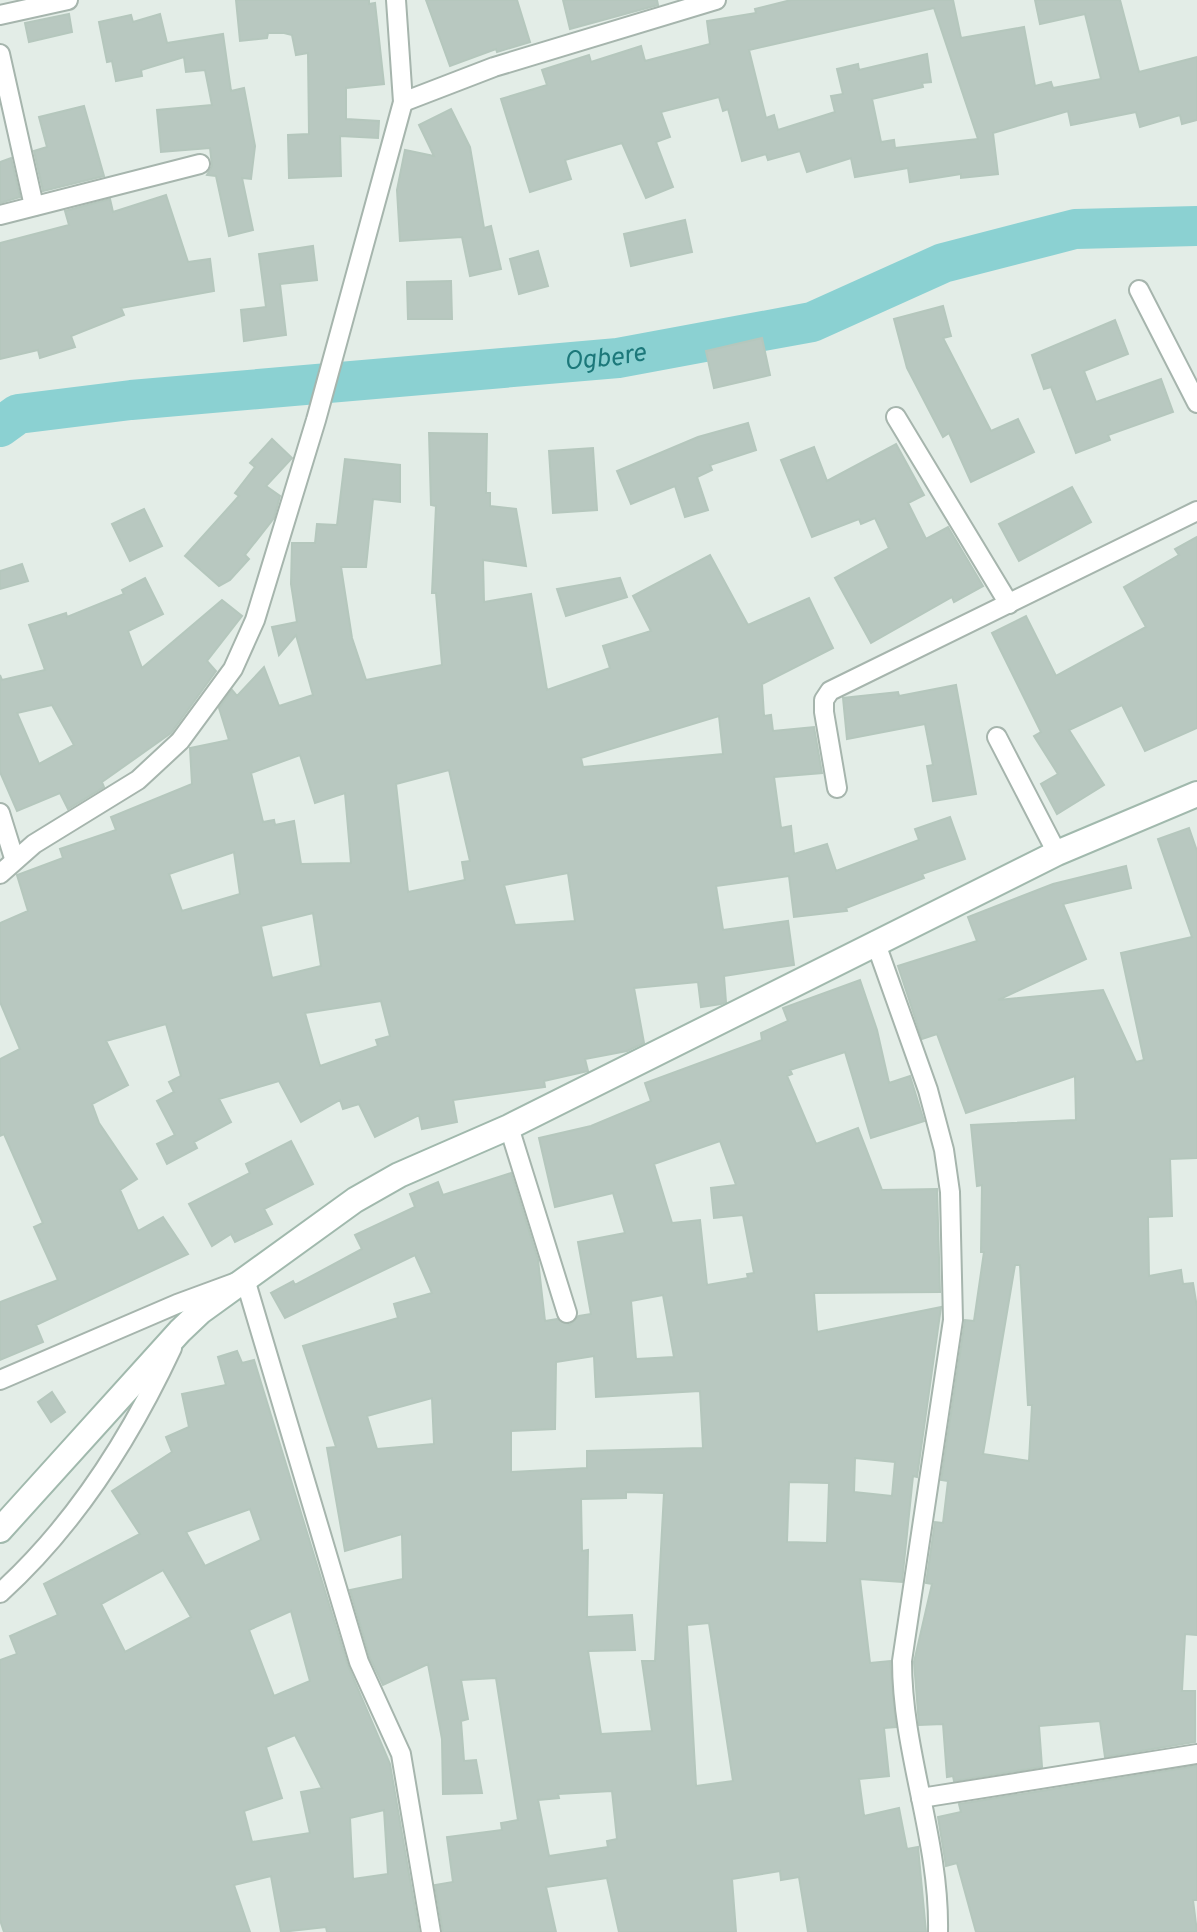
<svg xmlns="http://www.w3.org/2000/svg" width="1197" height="1932" font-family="Overpass,sans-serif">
<rect width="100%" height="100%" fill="#e3ede7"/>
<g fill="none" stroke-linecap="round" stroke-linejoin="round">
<!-- river -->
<path stroke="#8bd1d2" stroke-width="40" id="s1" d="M0 427 18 414 131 400 618 358 812 322 943 263 1075 229 1197 226"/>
</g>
<!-- building -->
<g fill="#b8c8c0" stroke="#b5c7bd" stroke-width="2" fill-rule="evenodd">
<polygon points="236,0 369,0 369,4 375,3 384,84 346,88 346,119 379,121 378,138 340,136 341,176 289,178 288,135 309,134 308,53 296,55 292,35 284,33 268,33 267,38 240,41"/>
<polygon points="426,0 517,0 530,42 497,52 496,49 450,66"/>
<polygon points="563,0 657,0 658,5 570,29"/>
<path d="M791 0H953L961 38 1024 27 1035 86 1051 82 1053 88 1101 79 1085 14 1040 24 1035 0H1120L1139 72 1197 57V120L1182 124 1180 115 1140 127 1136 112 1071 125 1068 111 993 133 998 174 961 178V174L910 182 908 168 855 177 851 158 807 172 800 151 768 160 766 154 742 161 728 109 723 111 719 97 661 112 670 137 656 142 673 187 646 198 622 143 565 160 571 179 530 192 501 99 547 85 542 70 589 55 591 62 641 46 645 61 710 44 707 21 756 13 755 9ZM934 8 978 139 895 148 894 140 881 142 872 99 923 87 922 83 931 82 927 54 859 70 858 64 837 69 843 94 831 96 835 112 778 130 774 115 766 118 749 50Z"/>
<polygon points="69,14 72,32 29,42 25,23"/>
<polygon points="160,14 167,43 223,34 231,91 244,88 255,146 251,179 242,178 253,230 229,236 216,176 207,175 212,166 210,148 161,152 157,110 212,105 205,70 186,72 184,57 141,70 142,76 116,81 112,61 107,62 99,22 131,15 133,22"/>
<polygon points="84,106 104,176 43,191 34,151 47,147 39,117"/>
<polygon points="451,109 470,147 484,228 491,226 501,269 470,276 462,237 400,241 397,190 405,150 434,156 419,125"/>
<polygon points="11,158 20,197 0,203 0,162"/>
<polygon points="166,195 188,262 210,259 214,291 121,308 124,315 71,336 75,347 40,358 38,350 0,359 0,243 69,225 65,211 110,199 113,212"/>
<polygon points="685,220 692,252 631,266 624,234"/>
<polygon points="313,246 317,280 280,284 286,335 244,341 241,310 266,307 259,254"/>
<polygon points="538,251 548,286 519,294 510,259"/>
<polygon points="451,281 452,319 408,319 407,282"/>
<polygon points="943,306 951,336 943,338 991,431 1018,419 1034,452 971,482 949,433 943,437 907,368 894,319"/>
<polygon points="1115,320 1128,354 1084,371 1096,402 1161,379 1173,412 1108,435 1110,440 1076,453 1051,387 1044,389 1032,355"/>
<polygon points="762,338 770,375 714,388 706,351"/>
<polygon points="748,423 756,450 710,465 712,470 697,477 708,510 685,517 675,486 631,504 617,471 698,437"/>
<path d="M429 433 487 434 486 493H490V506L516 509 526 566 483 560 484 602 531 594 547 690 610 668 603 646 651 631 633 596 710 555 748 625 809 598 833 648 762 684 764 716 771 715 773 731 814 727 822 773 774 777 781 828 791 826 794 854 827 844 836 871 919 840 915 829 950 817 965 859 922 874 924 878 846 908 847 911 794 917 789 876 716 886 723 930 788 921 794 965 724 976 726 1002 721 1004 701 1007 698 982 634 988 644 1043 627 1051 585 1059 588 1071 544 1081 545 1087 453 1100 457 1122 422 1129 419 1115 375 1137 359 1104 343 1109 340 1100 301 1122 279 1081 219 1099 231 1122 194 1142 197 1148 167 1164 157 1144 175 1135 157 1101 174 1092 169 1082 181 1076 166 1024 106 1041 128 1085 92 1104 99 1123 137 1179 120 1190 138 1231 163 1217 188 1254 36 1325 43 1342 0 1360V1302L58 1280 34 1227 43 1223 4 1134 0 1136V1059L20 1049 0 1002V923L28 911 17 875 63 858 60 849 116 830 111 817 192 784 190 748 229 740 219 708 232 690 237 696 264 667 279 706 313 695 296 635 279 655 272 627 297 622 291 584 292 543H315L317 524 337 525 345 459 400 465V502L373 499 366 567H341L352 638 366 680 442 665 436 593H432L436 506 431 505ZM719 716 723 754 583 767 581 758ZM300 755 315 803 345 793 351 863 301 864 294 821 275 825 274 820 263 822 251 773ZM449 770 470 861 462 862 465 880 408 892 396 784ZM234 852 240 894 182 911 169 874ZM568 873 575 921 515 925 504 885ZM313 913 321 966 272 978 261 926ZM381 1001 390 1036 376 1040 378 1046 320 1066 305 1013Z"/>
<polygon points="272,439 292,458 266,486 280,496 274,518 245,555 249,559 230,580 219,586 185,556 239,496 235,493 255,467 250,463"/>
<polygon points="896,444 924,495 908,503 926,539 948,527 983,586 954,602 952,597 871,643 835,578 889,548 875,518 861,524 859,519 812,537 781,460 814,447 827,481"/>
<polygon points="593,448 597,510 553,513 549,451"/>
<polygon points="1072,487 1091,522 1019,561 999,524"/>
<polygon points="144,509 162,546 130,561 112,524"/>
<polygon points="1197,537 1197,728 1145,751 1122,705 1069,730 1104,785 1057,814 1041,784 1058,774 1034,736 1041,732 992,633 1026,616 1056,676 1146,627 1124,587 1179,555 1175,549"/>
<polygon points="22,564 28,581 0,589 0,571"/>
<path d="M145 578 163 614 128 631 142 668 222 600 242 616 207 661 216 671 171 733 102 782 104 787 68 809 60 793 17 811 0 772V675L2 680 45 670 29 625 66 613 67 617 124 594 122 590ZM52 705 74 745 39 764 17 713Z"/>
<polygon points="620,578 627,597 566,616 557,589"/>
<polygon points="956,685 976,794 933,801 927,766 933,765 925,724 847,739 843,698 898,692 899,696"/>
<path d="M1189 828 1197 851V1158L1170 1159 1172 1216 1148 1217 1149 1276 1181 1270 1183 1284 1193 1283 1197 1307V1635L1185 1634 1182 1691H1195V1742L1105 1757 1100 1721 1039 1726 1042 1767 954 1781 953 1776 947 1777 943 1724 919 1725 914 1662 932 1584 926 1583 935 1522 943 1523 948 1481 941 1480 965 1320 974 1321 984 1252H981L982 1185 977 1186 971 1125 1076 1120 1075 1076 966 1113 937 1034 922 1039 898 966 977 941 968 917 1053 884 1126 866 1131 888 1063 904 1086 959 998 1000 1103 990 1136 1062 1144 1060 1121 953 1192 937 1158 839ZM1015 1265H1020L1028 1405H1032L1029 1461 983 1454Z"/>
<path d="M860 980 877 1030 889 1083 910 1076 924 1121 871 1138 845 1052 790 1070 792 1074 787 1076 816 1144 858 1128 882 1190 937 1189 940 1292 814 1293 817 1332 941 1307 917 1477 913 1476 902 1582 860 1579 870 1663 890 1661 896 1727 884 1728 889 1776 859 1779 864 1816 899 1808 907 1849 918 1847 926 1932H808L799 1877 781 1880 780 1871 732 1879 736 1932H619L607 1878 546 1887 556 1932H443L435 1885 453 1882 447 1837 502 1830 501 1823 518 1820 496 1678 461 1680 468 1719 461 1721 464 1761 476 1760 482 1793 443 1794 442 1739 428 1664 383 1685 370 1658 350 1590 403 1579 402 1534 345 1551 327 1448 336 1447 303 1346 398 1318 394 1304 432 1293 415 1255 285 1318 271 1293 293 1281 295 1285 362 1249 355 1235 415 1207 410 1194 438 1182 443 1195 511 1173 538 1260 545 1321 557 1319 570 1325 579 1316 591 1314 578 1242 625 1233 613 1193 555 1207 539 1138 591 1126 651 1101 645 1083 762 1040 761 1033 788 1021 783 1008ZM720 1141 736 1185 711 1188 714 1218 743 1215 754 1273 747 1274 748 1278 707 1285 700 1220 672 1223 654 1164ZM663 1295 674 1357 636 1359 631 1301ZM594 1356 596 1397 700 1391 703 1448 587 1451V1468L511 1472V1431L555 1429 556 1362ZM432 1398 434 1444 377 1449 367 1416ZM855 1458 895 1462 892 1496 854 1492ZM789 1482 829 1483 827 1543 787 1542ZM626 1492 664 1493 655 1661H642L652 1731 601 1734 588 1651 635 1650 632 1615 587 1617 588 1550 582 1551 581 1499 626 1498ZM709 1623 733 1781 696 1786 687 1625ZM612 1791 617 1839 607 1841 608 1847 549 1856 538 1800 559 1798 558 1794Z"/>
<polygon points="291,1141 313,1184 264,1209 272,1224 235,1242 231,1234 212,1246 189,1204 250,1173 246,1164"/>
<path d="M237 1351 242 1363 254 1360 348 1666 390 1764 419 1932H327L326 1927 281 1932 271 1876 234 1885 250 1932H4L0 1920V1660L17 1654 10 1636 58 1615 44 1584 140 1534 112 1491 172 1452 166 1437 189 1427 182 1394 226 1385 218 1357ZM250 1509 261 1540 205 1566 186 1532ZM163 1570 191 1617 125 1652 101 1604ZM291 1611 310 1681 274 1696 249 1630ZM295 1735 322 1788 301 1792 310 1833 252 1842 244 1811 282 1798 266 1747ZM384 1810 388 1874 353 1879 350 1818Z"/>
<polygon points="52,1392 65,1412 51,1422 38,1402"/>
<polygon points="1197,1766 1197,1900 1193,1900 1197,1932 976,1932 957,1863 946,1866 938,1817 961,1812 959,1804"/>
</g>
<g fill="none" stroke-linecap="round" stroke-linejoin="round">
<defs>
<g id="minor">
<polyline points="0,15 68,0"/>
<polyline points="0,54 34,206"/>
<polyline points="403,102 494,67 716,0"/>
<polyline points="0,215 200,164"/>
<polyline points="1139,290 1197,403"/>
<polyline points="896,417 1009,604"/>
<polyline points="997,737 1057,853"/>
<polyline points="837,788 824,712 824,700 830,691 1197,511"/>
<polyline points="0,813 14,858"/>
<polyline points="0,874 34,844 138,780 180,741 233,669 255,620 316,420 403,102 396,0"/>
<path d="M875 941 928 1090 944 1150 950 1192 953 1320 902 1661C902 1753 940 1840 938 1932"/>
<polyline points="509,1127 567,1313"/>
<polyline points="0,1380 177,1304 245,1279 359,1662 401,1754 431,1932"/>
<path d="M0 1593C74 1526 130 1438 172 1348"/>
<polyline points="921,1798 1197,1754"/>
</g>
<polyline id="secondary" points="0,1530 180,1331 200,1312 355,1200 399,1175 509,1127 1057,853 1197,794"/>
</defs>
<!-- minor casing -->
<use href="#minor" stroke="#a6b5ad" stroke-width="22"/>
<!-- secondary casing -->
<use href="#secondary" stroke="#a1b9ad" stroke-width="28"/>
<!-- minor -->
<use href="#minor" stroke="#fff" stroke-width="18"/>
<!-- secondary -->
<use href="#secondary" stroke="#fff" stroke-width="24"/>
</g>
<g text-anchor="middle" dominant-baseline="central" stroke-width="6" stroke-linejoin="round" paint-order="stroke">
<!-- water labels -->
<g font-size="26" font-style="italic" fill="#1c787a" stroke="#f4f9f6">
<text stroke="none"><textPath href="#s1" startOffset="612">Ogbere</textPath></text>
</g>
</g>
</svg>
